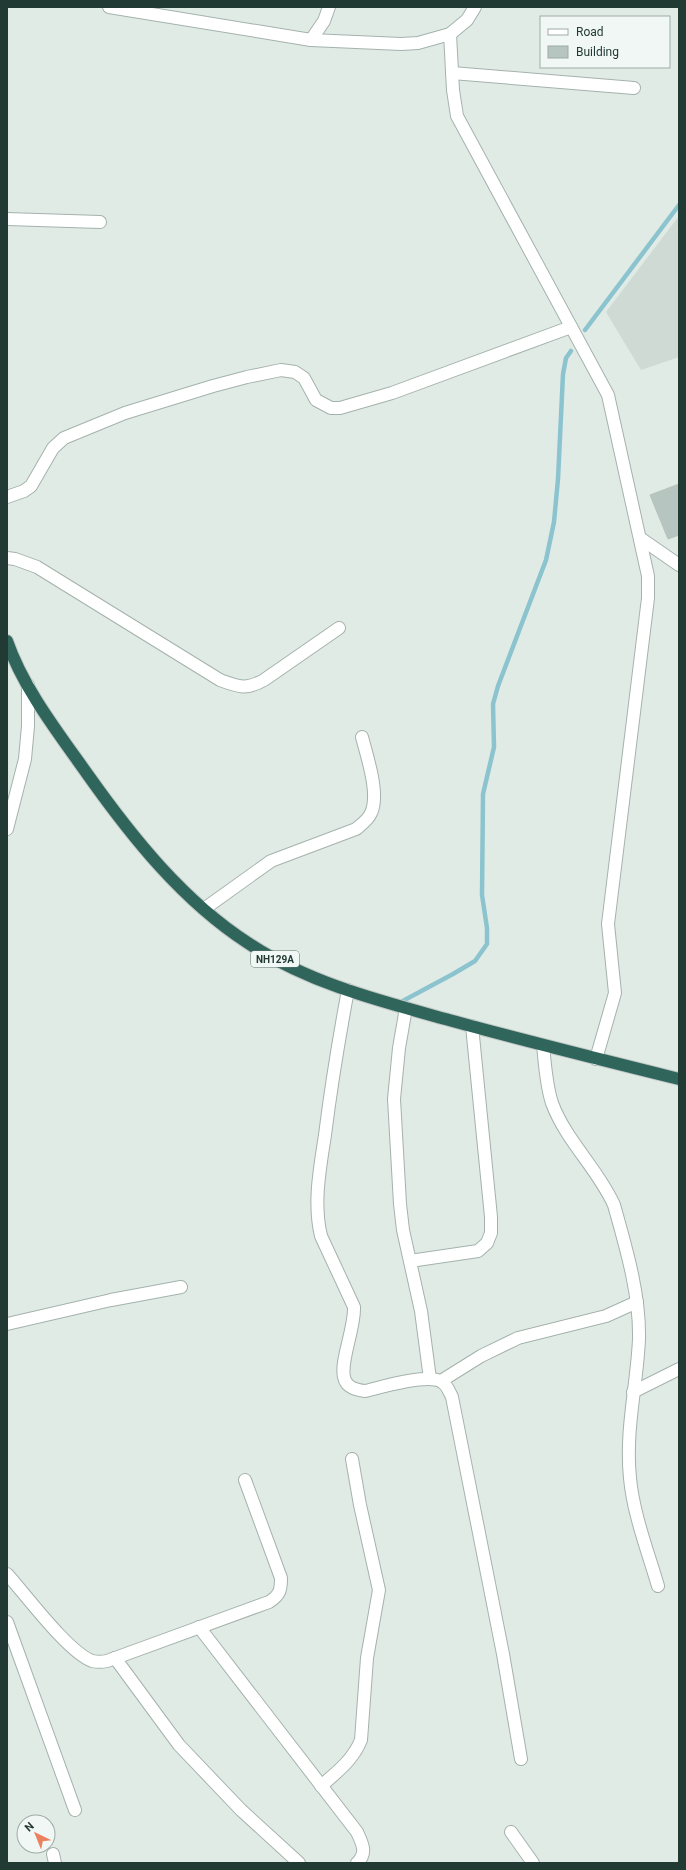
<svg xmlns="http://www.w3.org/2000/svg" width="686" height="1870" font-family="Roboto,sans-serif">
<rect width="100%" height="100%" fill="#e1ebe6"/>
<!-- built -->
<polygon fill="#cfdad5" points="679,216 679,357 641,370 606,312"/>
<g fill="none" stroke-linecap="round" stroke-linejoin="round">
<!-- stream -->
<g stroke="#8bc3ce" stroke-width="4.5">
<polyline points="585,330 679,205"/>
<polyline points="399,1003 453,974 475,961 487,944 487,928 482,895 483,794 494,747 493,704 498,686 546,560 554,522 558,479 563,374 566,358 571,351"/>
</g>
</g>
<!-- building -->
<polygon fill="#b6c5bf" stroke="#b4c4bd" points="679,484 679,535 668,539 650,495"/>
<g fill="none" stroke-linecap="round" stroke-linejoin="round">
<defs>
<g id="minor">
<polyline points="109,7 311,40 401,44 418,43 450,34 467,20 475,7"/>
<polyline points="450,34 453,90 457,116 608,395 648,576 648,598 608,924 615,993 596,1059"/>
<polyline points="311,40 324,21 329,7"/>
<polyline points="452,73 634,88"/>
<polyline points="7,219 100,222"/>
<polyline points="7,497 24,491 31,486 53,448 64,438 125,413 213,386 247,377 281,370 295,372 304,378 316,400 331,408 340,408 392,393 571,327"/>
<polyline points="640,538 679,565"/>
<path d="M7 558 15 559 37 567 220 680C239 687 246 690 264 680L339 628"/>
<polyline points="7,829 25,759 28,726 28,685"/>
<path d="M204 909 271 861 356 829C362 824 368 820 371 813 380 794 367 757 362 737"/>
<path d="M348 990C339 1038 331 1087 325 1135 320 1168 313 1203 321 1236L354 1307C355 1328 340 1361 344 1377 346 1388 357 1390 365 1391 382 1387 428 1373 442 1382 447 1385 449 1391 452 1397L503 1654 521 1759"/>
<polyline points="406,1008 399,1048 394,1099 400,1204 403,1230 421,1311 430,1379"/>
<path d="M543 1045C545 1064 546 1085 552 1103 566 1141 598 1169 614 1205 626 1248 640 1294 639 1339 637 1385 625 1431 630 1478 633 1513 648 1552 658 1586"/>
<polyline points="410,1261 478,1251 487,1243 491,1233 491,1217 472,1026"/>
<polyline points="7,1324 111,1300 181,1287"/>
<polyline points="441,1381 481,1356 518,1338 606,1316 637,1302"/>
<polyline points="633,1392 679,1369"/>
<path d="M7 1574C26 1595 68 1652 92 1661 97 1662 102 1662 107 1661L269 1602C280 1595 281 1590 281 1578L245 1480"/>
<polyline points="7,1622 75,1810"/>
<path d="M199 1627 357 1832C362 1843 368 1853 357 1863"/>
<polyline points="115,1658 179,1745 241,1810 299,1863"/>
<path d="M321 1786C337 1772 353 1760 361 1740L367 1658 379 1590 360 1505 352 1459"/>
<polyline points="511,1832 533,1863"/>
<polyline points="53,1854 55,1863"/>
</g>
<path id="highway" d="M7 641C23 688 59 734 88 775 132 837 183 901 248 943 308 983 380 1001 449 1020 525 1041 602 1060 679 1079"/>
</defs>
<!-- minor casing -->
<use href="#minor" stroke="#a4b2ad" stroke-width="14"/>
<!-- highway casing -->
<use href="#highway" stroke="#c1c8c6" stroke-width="14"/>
<!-- minor -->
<use href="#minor" stroke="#fff" stroke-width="12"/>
<!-- highway -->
<use href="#highway" stroke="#2f655a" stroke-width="12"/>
</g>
<g text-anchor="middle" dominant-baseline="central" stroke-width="3" stroke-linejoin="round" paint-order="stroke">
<!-- shield labels -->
<rect fill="#f1f7f4" stroke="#60736e" stroke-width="1" x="251" y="951" width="48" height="16" rx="3"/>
<g font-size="10" font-weight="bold" fill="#223a34">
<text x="275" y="959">NH129A</text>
</g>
</g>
<!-- border -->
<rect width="686" height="1870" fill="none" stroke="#223a34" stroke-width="16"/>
<!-- legend -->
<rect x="540" y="16" width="130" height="52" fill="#f1f7f4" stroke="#9eaba7"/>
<rect x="548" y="29" width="20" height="6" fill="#ffffff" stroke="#9eaba7"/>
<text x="576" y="36" font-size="12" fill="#223a34">Road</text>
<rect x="548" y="46" width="20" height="12" fill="#b6c5bf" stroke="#9eaba7"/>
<text x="576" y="56" font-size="12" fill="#223a34">Building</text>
<!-- north arrow -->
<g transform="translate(36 1834) rotate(317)"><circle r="19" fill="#f1f7f4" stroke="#9eaba7"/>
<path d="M0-3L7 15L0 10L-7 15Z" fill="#eb815e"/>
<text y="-6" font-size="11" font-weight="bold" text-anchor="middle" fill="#223a34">N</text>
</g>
</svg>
